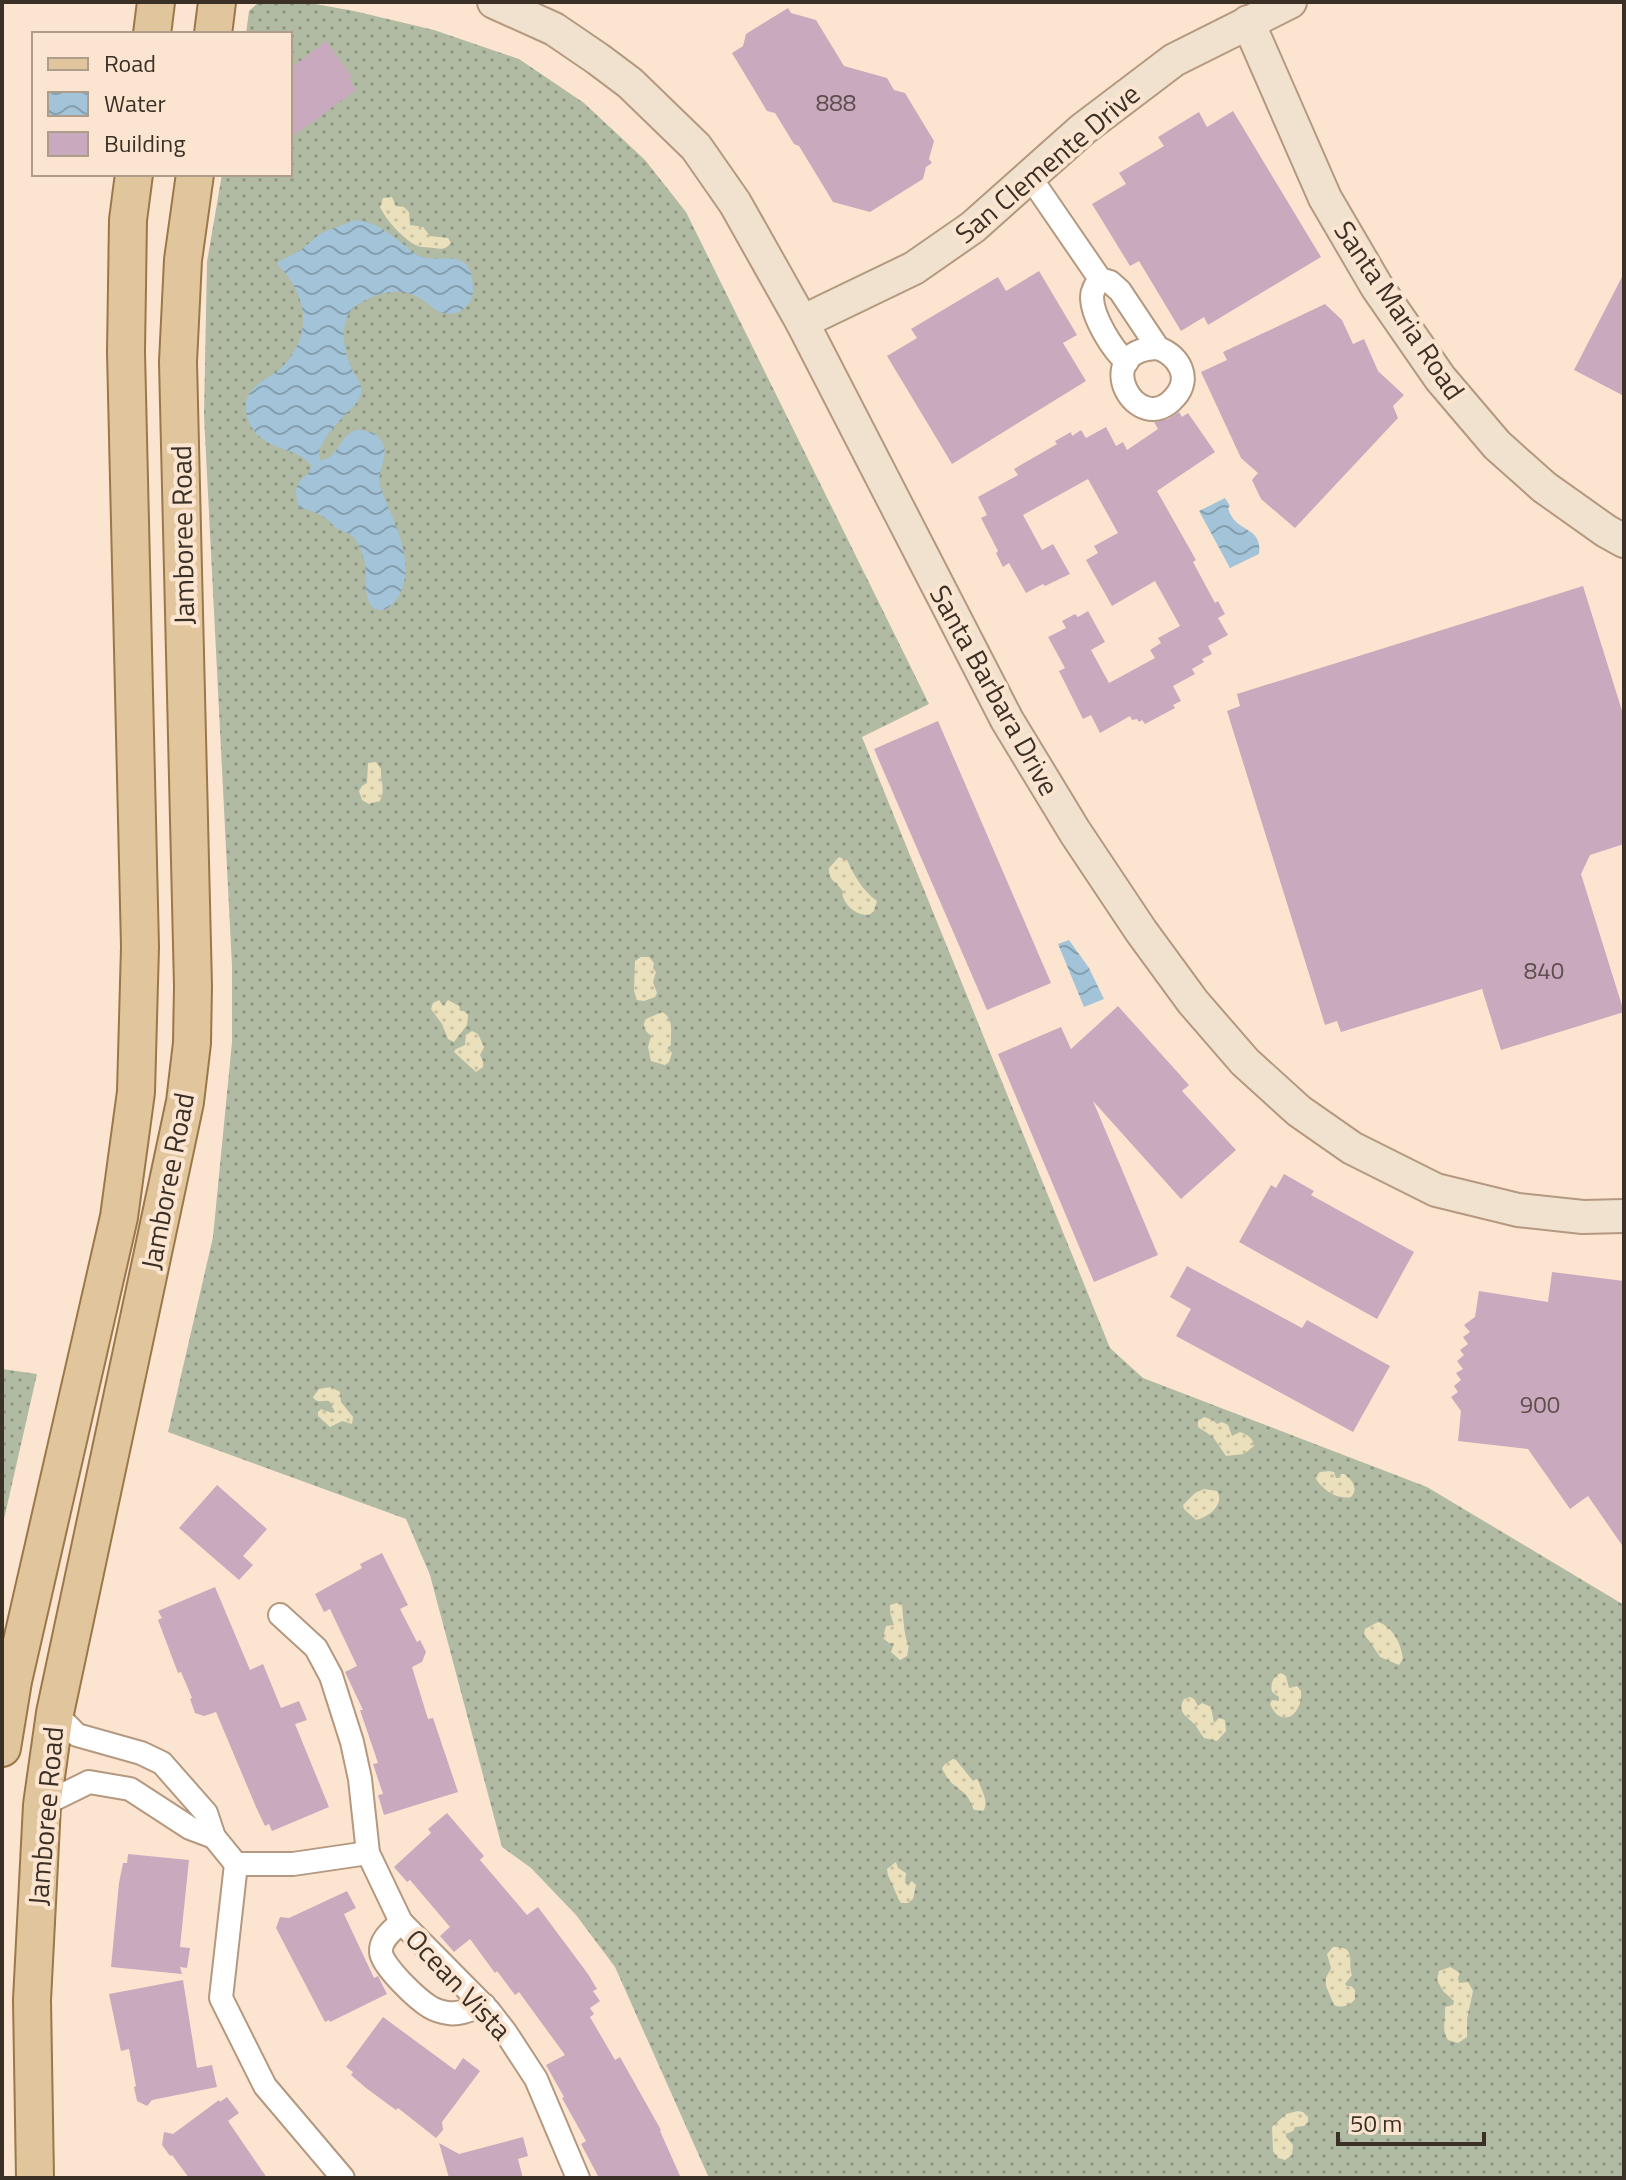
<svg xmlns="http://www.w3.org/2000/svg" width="1626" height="2180" font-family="'Titillium Web',sans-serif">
<defs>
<pattern id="grass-dots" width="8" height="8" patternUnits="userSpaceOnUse" patternTransform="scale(2)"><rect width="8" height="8" fill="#b1baa2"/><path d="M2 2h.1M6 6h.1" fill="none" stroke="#919884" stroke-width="1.8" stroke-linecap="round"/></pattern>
<pattern id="sand-dots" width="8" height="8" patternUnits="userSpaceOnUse" patternTransform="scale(2)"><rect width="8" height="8" fill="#eae0bb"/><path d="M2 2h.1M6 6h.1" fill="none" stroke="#cac0a1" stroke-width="1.8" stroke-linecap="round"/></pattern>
<pattern id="water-waves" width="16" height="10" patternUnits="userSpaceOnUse" patternTransform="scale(2)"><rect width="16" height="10" fill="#a2c3d8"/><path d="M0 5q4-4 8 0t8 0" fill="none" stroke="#859faf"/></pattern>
</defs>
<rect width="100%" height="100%" fill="#fce5d0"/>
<!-- grass -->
<g fill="url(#grass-dots)">
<polygon points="259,2 304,2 354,11 434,30 519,59 584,103 645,160 686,212 929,704 862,737 1110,1348 1143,1378 1427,1487 1624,1605 1624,2178 709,2178 615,1967 576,1915 531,1868 502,1847 430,1575 406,1519 168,1432 213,1237 232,1042 232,966 204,415 207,262 222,174 290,174 290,34 246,34 249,11"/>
<polygon points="2,1369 37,1374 2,1528"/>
</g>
<!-- sand -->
<g fill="url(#sand-dots)">
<path d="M392 197 396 206 404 207 409 212 410 225 423 227 430 236 448 238 451 243C445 250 442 249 434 248 433 248 422 247 421 247 406 243 386 220 380 207L383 198Z"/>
<path d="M376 762 381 769C380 781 386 790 380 801L369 804 362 800 359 791 362 786 367 783 368 763Z"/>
<path d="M839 857 847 860C855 877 862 890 877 901L874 911 869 915C857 915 848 909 843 897 842 895 843 892 842 890 835 880 829 882 829 868Z"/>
<polygon points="641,957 649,957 654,963 653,968 656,972 653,982 657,993 655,997 644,1001 637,1000 634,991 635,961"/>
<polygon points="439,1000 443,1006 448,1000 459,1006 460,1011 464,1011 468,1015 467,1025 454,1042 448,1039 442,1024 431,1009 433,1003"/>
<path d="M662 1012C675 1019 670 1034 671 1045L667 1048 672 1053 669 1062 665 1065 651 1061 648 1047 651 1036C646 1031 641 1027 646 1019Z"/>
<polygon points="472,1031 478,1034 484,1047 480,1055 483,1061 483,1067 476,1072 454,1052 456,1049 465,1045 466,1035"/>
<path d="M331 1387 340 1392 341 1402 353 1417 352 1424 342 1421 330 1427 318 1416V1412L321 1409 332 1413 335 1412 329 1401C324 1400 317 1404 313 1397L319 1389Z"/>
<path d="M1204 1417 1213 1420 1217 1424 1222 1422 1228 1425 1232 1436 1240 1432C1247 1434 1254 1439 1254 1446L1244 1454 1226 1456 1213 1437 1198 1427V1421Z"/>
<path d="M1329 1471 1334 1472 1336 1478H1340L1341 1474H1344C1352 1479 1359 1489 1351 1497 1337 1500 1322 1490 1315 1477L1320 1472Z"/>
<path d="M1204 1489 1217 1491C1225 1504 1209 1517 1196 1520L1184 1509 1183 1505 1195 1493Z"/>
<path d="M897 1603 902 1604C903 1614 904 1639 909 1645L907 1656 900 1660 891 1652 894 1644 889 1643 883 1638 886 1626 894 1625 890 1613V1605Z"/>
<path d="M1378 1622C1393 1627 1401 1643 1403 1659L1399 1665 1380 1657 1368 1639 1364 1636 1365 1629Z"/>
<path d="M1281 1673 1286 1676 1289 1688 1297 1686 1301 1691C1303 1715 1281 1730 1270 1704L1272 1700 1279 1701V1697L1272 1692C1270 1684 1273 1676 1281 1673Z"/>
<path d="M1190 1697 1194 1699 1198 1706 1202 1703 1211 1707 1214 1723 1219 1718 1225 1720 1226 1731 1217 1741 1204 1738C1200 1733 1197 1726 1191 1721 1183 1714 1178 1710 1184 1699Z"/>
<path d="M953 1759 956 1760 973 1781 976 1779 978 1780C981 1790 990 1802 983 1811L974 1810C971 1804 969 1797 964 1793 952 1783 949 1783 942 1768L945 1764Z"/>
<polygon points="896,1862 898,1868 906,1873 905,1883 908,1884 912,1881 916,1885 913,1899 908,1903 901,1903 899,1900 888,1875 887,1869"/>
<path d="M1333 1947C1358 1946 1347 1962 1352 1975L1345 1984 1347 1986H1351L1355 1990V1999C1351 2005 1341 2009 1334 2005L1326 1986V1978L1331 1968 1327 1954Z"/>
<path d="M1450 1967 1460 1973 1458 1978 1459 1983 1468 1982 1473 1991 1467 2019V2037L1458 2043 1448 2040C1441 2030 1446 2018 1445 2007L1453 2005 1454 2001 1443 1991 1437 1980 1439 1971Z"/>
<polygon points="1298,2111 1303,2112 1308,2117 1308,2122 1304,2126 1295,2127 1293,2131 1286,2134 1286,2137 1293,2145 1292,2155 1285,2160 1278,2158 1273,2151 1272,2127 1286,2114"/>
</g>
<!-- water -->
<g fill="url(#water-waves)">
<path d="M355 220C376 222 388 232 404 245 408 248 414 254 419 256 443 265 472 244 473 289 473 301 467 308 457 313 437 316 435 308 420 298 400 286 375 293 357 305 338 317 343 350 351 367 354 374 361 381 361 389 362 394 360 397 358 401 347 415 313 442 320 460 337 460 338 438 355 430 366 430 376 431 382 442 391 457 374 473 381 489 393 521 420 567 396 600 393 604 387 610 382 610 361 612 367 574 365 563 363 555 360 547 356 540 350 532 343 532 336 528 333 526 331 522 327 519 319 513 309 510 299 508 294 489 294 484 310 472L311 465C296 446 267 453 250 425 246 417 244 405 248 396 255 383 271 377 281 368 314 336 308 294 277 264L278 262 301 250 321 233Z"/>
<path d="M1225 498 1230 506 1228 508C1235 534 1263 525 1259 554L1230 568 1199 511Z"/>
<polygon points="1069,940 1089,968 1104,999 1084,1007 1058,944"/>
</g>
<!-- building -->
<g fill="#c9a9be">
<polygon points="788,8 791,13 816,20 844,66 887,78 894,90 905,93 934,141 929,159 932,163 926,167 923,179 870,212 833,202 799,146 794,144 775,113 767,111 732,53 743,46 746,34"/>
<polygon points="326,41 352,77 349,79 356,90 290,138 290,69"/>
<polygon points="1233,111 1321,257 1208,325 1204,317 1181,331 1139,261 1130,266 1092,204 1126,184 1119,173 1164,146 1158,137 1199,112 1207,127"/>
<polygon points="1039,271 1077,335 1063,343 1086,381 952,464 887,356 917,338 911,329 998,277 1006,291"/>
<polygon points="1624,273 1624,396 1574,370"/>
<polygon points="1325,304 1342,320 1353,344 1364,339 1378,371 1404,395 1393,406 1398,418 1295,528 1261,499 1252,480 1258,473 1241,458 1201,372 1227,360 1223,352"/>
<polygon points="1179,412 1182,417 1188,413 1215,452 1157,491 1196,560 1193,562 1215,603 1218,601 1225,614 1218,618 1228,635 1208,646 1212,654 1202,659 1204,662 1192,669 1195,674 1173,686 1181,701 1173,705 1175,708 1145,724 1142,720 1139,722 1137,719 1132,720 1130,716 1100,733 1091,715 1083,719 1059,671 1065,668 1048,637 1066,628 1062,621 1075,614 1078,617 1088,611 1105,642 1091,650 1109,683 1155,658 1150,650 1161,643 1158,638 1180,626 1155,581 1112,606 1086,560 1098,553 1094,546 1118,533 1088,479 1023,515 1042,550 1053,544 1070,574 1045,586 1043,584 1026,593 1009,563 1003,567 996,553 998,551 981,518 987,515 978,497 1018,475 1014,469 1057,444 1055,441 1071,432 1072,436 1081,430 1086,438 1106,427 1116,446 1123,442 1127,450 1158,429 1154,422 1168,419"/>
<polygon points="1583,586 1624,717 1624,844 1590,855 1581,874 1624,1012 1501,1050 1482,989 1341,1032 1337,1021 1325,1025 1227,711 1240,706 1237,694"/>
<polygon points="938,721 1051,983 987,1010 874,749"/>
<polygon points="1118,1006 1189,1085 1182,1091 1236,1150 1181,1199 1093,1101 1158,1255 1094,1282 998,1054 1061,1027 1071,1049"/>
<polygon points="1284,1174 1314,1191 1311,1195 1414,1252 1377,1319 1239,1242 1271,1185 1276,1188"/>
<polygon points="1187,1266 1302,1328 1307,1320 1390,1366 1353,1432 1176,1336 1191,1309 1170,1297"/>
<polygon points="1552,1272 1624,1281 1624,1548 1588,1496 1570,1509 1528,1449 1458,1441 1461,1411 1451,1397 1458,1392 1454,1386 1461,1380 1456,1373 1463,1369 1457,1361 1464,1355 1460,1350 1468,1344 1463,1337 1470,1332 1464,1325 1475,1317 1479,1291 1548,1302"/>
<polygon points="217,1485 267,1529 243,1556 253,1565 239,1580 179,1528"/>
<polygon points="382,1553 408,1605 400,1609 417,1642 420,1640 426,1652 422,1662 412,1667 428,1719 433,1718 458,1792 384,1815 378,1795 383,1794 373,1764 378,1763 360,1710 363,1710 345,1672 357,1666 330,1609 324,1612 315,1594 362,1568 360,1564"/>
<polygon points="215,1587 250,1670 263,1664 281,1708 299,1701 307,1720 295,1724 329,1807 272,1831 269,1824 265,1826 256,1807 216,1712 204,1716 195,1713 190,1699 192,1698 181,1672 178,1673 158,1620 162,1618 158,1611"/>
<polygon points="447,1813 484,1856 480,1860 527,1915 538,1907 588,1974 597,1989 593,1991 600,2001 590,2008 594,2014 590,2017 615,2060 620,2057 661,2130 660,2131 681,2178 599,2178 581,2144 586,2141 562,2098 564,2097 546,2065 565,2055 519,1992 515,1995 497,1971 495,1973 470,1939 454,1952 440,1936 450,1927 410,1880 407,1882 394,1867 431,1833 428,1829"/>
<polygon points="128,1854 189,1860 180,1947 190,1948 187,1968 180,1967 182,1974 111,1967 119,1883 123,1863 127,1863"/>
<polygon points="347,1891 356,1908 344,1914 374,1978 378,1976 387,1994 330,2022 329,2020 325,2022 276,1928 280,1917 289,1918"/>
<polygon points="183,1980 197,2068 212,2065 217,2087 152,2100 147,2106 137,2101 134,2087 136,2086 129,2049 121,2051 109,1994"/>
<polygon points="383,2017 455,2070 463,2058 480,2071 442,2122 443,2130 436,2138 398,2108 396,2110 366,2088 351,2075 353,2072 346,2067"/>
<polygon points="227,2097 239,2113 228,2121 267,2178 189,2178 172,2155 170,2156 162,2145 164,2132 173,2134 219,2100 220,2102"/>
<polygon points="523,2137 528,2156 518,2159 523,2178 449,2178 439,2143 459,2154"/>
</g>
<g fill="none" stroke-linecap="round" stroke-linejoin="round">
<defs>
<g id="street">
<path d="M1030 177 1100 279 1110 282 1120 291 1158 348C1179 356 1192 378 1175 397 1138 441 1087 350 1158 348"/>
<path d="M1100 279C1096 285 1092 290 1092 297 1092 316 1112 350 1127 362"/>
<polyline points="280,1615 316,1648 331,1676 352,1742 360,1779 368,1853 401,1922 489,2011 506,2033 536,2079 578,2178"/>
<polyline points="55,1713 77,1735 141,1753 162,1763 206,1813 214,1837 236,1864 293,1864 368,1853"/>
<polyline points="42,1805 89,1782 130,1789 190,1828 214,1837"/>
<polyline points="236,1864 221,1998 265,2086 343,2178"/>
<path d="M401 1922C393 1930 380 1939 381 1952 382 1966 417 1999 430 2007 435 2010 442 2012 448 2013 459 2015 473 2009 484 2005"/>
</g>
<g id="secondary">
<polyline points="494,2 554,29 598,59 630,83 696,147 735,203 802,322 1007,720 1075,832 1141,931 1193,1002 1245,1062 1299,1111 1352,1148 1436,1190 1518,1210 1583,1217 1624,1216"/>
<polyline points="1248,22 1325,198 1377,287 1440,378 1497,445 1544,487 1606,531 1624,541"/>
<polyline points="802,322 914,268 973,227 1083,129 1174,60 1290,2"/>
</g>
<g id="primary">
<polyline points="152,34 156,2"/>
<polyline points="213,34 217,2"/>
<polyline points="2,1748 13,1681 119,1217 136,1092 140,947 126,352 128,220 134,174"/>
<polyline points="35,2178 32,2000 42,1805 55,1713 185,1102 192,1043 193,986 178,362 183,260 195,174"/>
</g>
</defs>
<!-- street casing -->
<use href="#street" stroke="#b49880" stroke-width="26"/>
<!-- secondary casing -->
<use href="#secondary" stroke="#b49880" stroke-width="36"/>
<!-- primary casing -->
<use href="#primary" stroke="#9a7849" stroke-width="40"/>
<!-- street -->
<use href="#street" stroke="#fff" stroke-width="22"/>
<!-- secondary -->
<use href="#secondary" stroke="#f0e2ce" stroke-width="32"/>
<!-- primary -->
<use href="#primary" stroke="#e1c59d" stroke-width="36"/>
</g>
<g text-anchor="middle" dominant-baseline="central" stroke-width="8" stroke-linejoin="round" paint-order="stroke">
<!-- number labels -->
<g font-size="24" fill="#5e4e4c">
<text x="836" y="102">888</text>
<text x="1544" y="970">840</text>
<text x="1540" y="1404">900</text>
</g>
<!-- street labels -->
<g font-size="28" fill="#3b3026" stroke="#fce5d0">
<text transform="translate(1047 163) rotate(-40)">San Clemente Drive</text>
<text transform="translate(1400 310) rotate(56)">Santa Maria Road</text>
<text transform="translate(182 535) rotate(-91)">Jamboree Road</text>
<text transform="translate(995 690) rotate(61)">Santa Barbara Drive</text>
<text transform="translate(167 1181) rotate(-79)">Jamboree Road</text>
<text transform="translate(45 1816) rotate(-85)">Jamboree Road</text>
<text transform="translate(459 1984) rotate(47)">Ocean Vista</text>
</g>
</g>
<!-- border -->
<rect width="1626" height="2180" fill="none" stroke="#3b3026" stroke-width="8"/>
<!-- legend -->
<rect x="32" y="32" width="260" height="144" fill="#fce5d0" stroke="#af9d8c" stroke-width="2"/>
<rect x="48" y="58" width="40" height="12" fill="#e1c59d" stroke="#af9d8c" stroke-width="2"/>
<text x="104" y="72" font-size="24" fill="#3b3026">Road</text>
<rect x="48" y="92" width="40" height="24" fill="url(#water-waves)" stroke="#af9d8c" stroke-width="2"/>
<text x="104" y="112" font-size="24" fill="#3b3026">Water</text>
<rect x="48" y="132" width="40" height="24" fill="#c9a9be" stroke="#af9d8c" stroke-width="2"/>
<text x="104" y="152" font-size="24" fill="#3b3026">Building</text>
<!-- scale -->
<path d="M1338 2132v12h146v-12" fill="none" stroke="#3b3026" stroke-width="4"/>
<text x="1350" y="2132" font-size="24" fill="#3b3026" stroke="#fce5d0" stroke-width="6" paint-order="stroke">50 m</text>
</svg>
